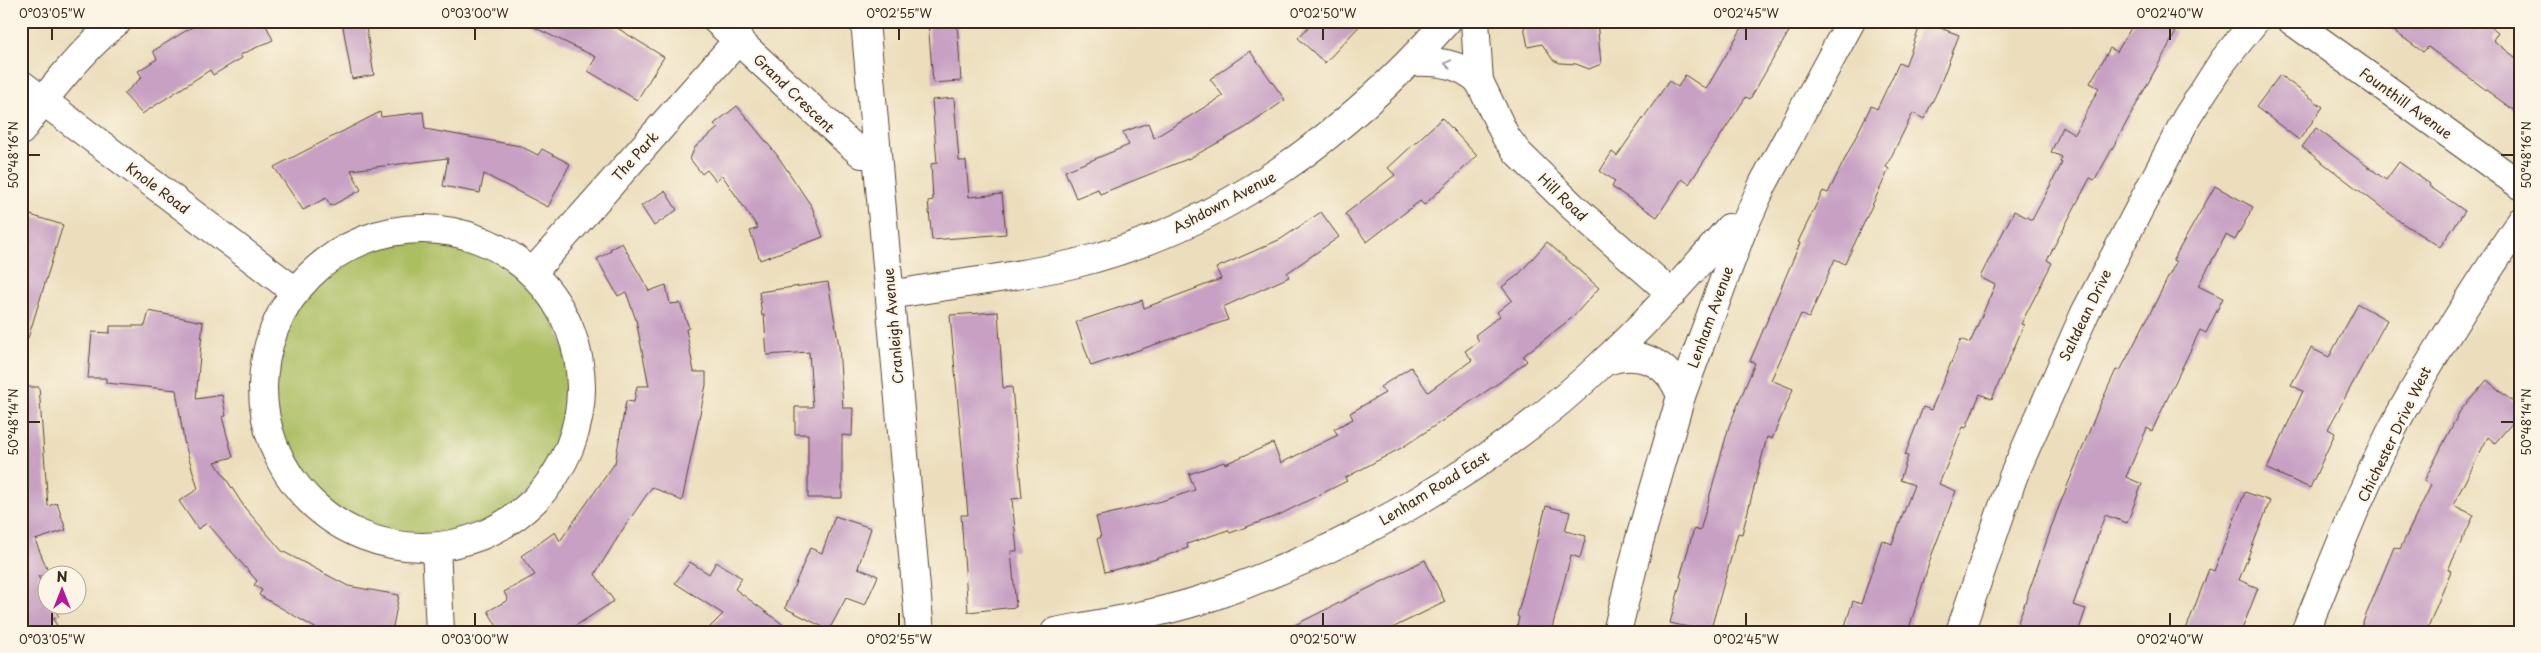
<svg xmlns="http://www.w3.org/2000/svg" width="2541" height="653" font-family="'Playpen Sans',sans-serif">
<rect width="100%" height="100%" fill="#fcf5e5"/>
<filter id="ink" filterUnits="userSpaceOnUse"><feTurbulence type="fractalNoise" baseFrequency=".02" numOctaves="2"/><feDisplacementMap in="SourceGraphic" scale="10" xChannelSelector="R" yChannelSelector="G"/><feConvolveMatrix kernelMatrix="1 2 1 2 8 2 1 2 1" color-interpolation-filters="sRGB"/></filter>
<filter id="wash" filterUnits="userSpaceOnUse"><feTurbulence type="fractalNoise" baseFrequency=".0096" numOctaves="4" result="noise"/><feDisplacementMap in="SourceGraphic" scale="20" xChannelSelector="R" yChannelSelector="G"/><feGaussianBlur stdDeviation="1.12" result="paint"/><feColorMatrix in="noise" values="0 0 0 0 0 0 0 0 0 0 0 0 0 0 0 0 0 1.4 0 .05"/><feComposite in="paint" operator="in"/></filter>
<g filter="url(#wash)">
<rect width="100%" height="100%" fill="#ecdebc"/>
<!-- green -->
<circle fill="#acbe62" stroke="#747440" cx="420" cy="388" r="149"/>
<g id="blocks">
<!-- building -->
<g fill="#c7a0c4">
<polygon points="202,21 264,21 273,40 240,55 242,58 213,75 210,70 142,114 124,94 142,77 138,71 157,59 153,51"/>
<polygon points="342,21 365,21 374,75 352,79"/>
<polygon points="521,21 606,21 664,57 637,100 588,71 596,57"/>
<polygon points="928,21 957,21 961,81 933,83"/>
<polygon points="1314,21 1364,21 1325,63 1298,38"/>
<polygon points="1523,21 1597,21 1601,64 1589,69 1576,64 1560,63 1553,60 1542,44 1528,47"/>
<polygon points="1746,21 1795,21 1750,99 1746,97 1689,184 1682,179 1657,217 1612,187 1615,181 1600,171 1612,152 1617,156 1669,81 1678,87 1685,75 1706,89"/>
<polygon points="1922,21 1959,35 1938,90 1924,119 1913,113 1886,167 1889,169 1845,264 1835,259 1809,318 1801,314 1771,380 1793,389 1772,439 1767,437 1742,534 1738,533 1710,632 1670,623 1682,578 1680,577 1694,529 1700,531 1729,426 1755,363 1750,361 1800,243 1798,242 1823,191 1828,193 1871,106 1877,109 1899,63 1905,66"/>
<polygon points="2135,21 2157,21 2176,32 2095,180 2090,178 2047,260 2052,263 2021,324 2024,325 1992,399 1980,394 1966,428 1963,427 1939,484 1956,491 1931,557 1908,632 1843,632 1853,601 1861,604 1882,540 1892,544 1914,485 1900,480 1908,456 1905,455 1923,407 1931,410 1961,339 1970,343 1995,285 1980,277 2014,211 2032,220 2062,163 2060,162 2062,157 2051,152 2063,127 2075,134 2099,88 2090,83 2110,48 2117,52"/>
<polygon points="2380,21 2483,21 2498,32 2493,40 2520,61 2520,115 2428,47 2423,52"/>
<polygon points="1250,51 1285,100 1245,128 1190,158 1100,194 1098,189 1076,198 1065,171 1129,145 1123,132 1148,123 1154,138 1223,96 1210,79"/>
<polygon points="2280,75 2323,107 2299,140 2256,107"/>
<polygon points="954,98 959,161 966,161 969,197 1002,194 1006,234 932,240 928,201 933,200 931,164 937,163 932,100"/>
<polygon points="737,106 777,155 812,207 823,237 760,260 750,231 758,228 722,175 716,181 707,170 702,174 690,159 695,147 718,128 714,124"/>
<polygon points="380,112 381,117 423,112 425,129 520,146 538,155 542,149 570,164 548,207 484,174 480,193 443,186 448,158 351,170 361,190 331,206 326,198 303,210 274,167"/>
<polygon points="1442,118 1477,156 1424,205 1420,201 1367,242 1345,214 1395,175 1388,168"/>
<polygon points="2316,128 2386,180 2399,162 2430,184 2429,186 2465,211 2440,247 2402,223 2302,147"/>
<polygon points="2215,186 2253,207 2235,240 2226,235 2198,286 2223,298 2206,333 2200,330 2152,431 2147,428 2126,477 2142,484 2127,523 2105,515 2073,605 2086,609 2078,632 2029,632 2016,628 2056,514 2099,407 2116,370 2120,371 2147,319 2176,262 2173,260"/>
<polygon points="665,191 677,210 654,226 641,206"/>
<polygon points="1321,212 1339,237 1287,273 1289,277 1223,307 1228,320 1091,366 1076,322 1142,300 1144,308 1221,279 1216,268 1281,239"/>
<polygon points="27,214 63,225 28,338 21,337 21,230"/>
<polygon points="1547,242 1599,288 1573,317 1523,356 1527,361 1500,382 1403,447 1345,478 1347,481 1279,515 1230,533 1228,530 1187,544 1188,548 1153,560 1105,572 1097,539 1101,537 1096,517 1162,501 1195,490 1189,474 1224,462 1225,464 1273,443 1281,463 1338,435 1334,429 1353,419 1350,413 1385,393 1380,387 1411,367 1428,392 1472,360 1465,351 1479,341 1475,335 1500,316 1497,312 1512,300 1502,287 1518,275"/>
<polygon points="622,243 649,291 666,285 670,304 680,303 689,328 686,329 694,372 706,372 706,385 682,501 652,487 623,529 595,574 614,601 566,632 500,632 488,611 508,600 504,592 535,575 521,556 555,532 560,541 615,463 626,401 634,402 637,386 649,386 636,320 626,292 618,296 597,259 611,251 610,249"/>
<polygon points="828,282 839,346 843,408 853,408 852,436 842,435 842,498 808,498 808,434 795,434 795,407 813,407 809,352 767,355 764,315 762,316 759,292"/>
<polygon points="2358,304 2387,320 2328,429 2335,433 2310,488 2267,469 2303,391 2291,385 2311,348 2329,357"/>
<polygon points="149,311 203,322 196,399 222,395 226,416 222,417 233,457 215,462 245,508 282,551 348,586 399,595 392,632 322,632 259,595 262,590 254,585 257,581 207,523 198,529 179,501 198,489 184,441 176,390 106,383 106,378 88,378 92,332 110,333 110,326 145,326"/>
<polygon points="998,312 1003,388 1012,387 1022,498 1012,499 1017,551 1011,551 1016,607 968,612 961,515 968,515 950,315"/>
<polygon points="2487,380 2520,408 2520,414 2495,443 2488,437 2453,505 2474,515 2448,570 2451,571 2426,632 2359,632 2394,547 2400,549 2431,485 2424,481 2460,411"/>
<polygon points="21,387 39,387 48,506 57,503 66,530 35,540 50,576 38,576 48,595 48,606 53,606 59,617 53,619 61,632 21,632"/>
<polygon points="2245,492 2270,501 2239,580 2258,588 2241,632 2185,632 2209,569 2214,571"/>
<polygon points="1546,506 1570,512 1565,531 1586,536 1580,558 1571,555 1551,632 1516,632 1519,617 1517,616"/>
<polygon points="835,516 871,528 858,568 878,576 865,605 846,598 829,630 785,608 810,548 822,553"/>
<polygon points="1425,560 1445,602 1384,632 1281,632"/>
<polygon points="690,562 709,574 716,562 742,578 735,589 793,632 705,632 723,614 675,583"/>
</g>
</g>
</g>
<g filter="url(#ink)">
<use href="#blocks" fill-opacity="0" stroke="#564536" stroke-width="1"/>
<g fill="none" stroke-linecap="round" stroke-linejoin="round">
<defs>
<g id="street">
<polyline points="717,21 849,143 862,154 876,153"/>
<polyline points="865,21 920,632"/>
<polyline points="1475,21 1479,81 1506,137 1518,153 1572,206 1672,294"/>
<polyline points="2292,21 2520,185"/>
<path d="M1412 62C1437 61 1460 63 1479 81"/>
<polyline points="21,84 296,292"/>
<path d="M21 131C46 95 84 48 118 21"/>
<circle cx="422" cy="388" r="159"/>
<polyline points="532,273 739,39"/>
<path d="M890 295C951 284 1013 278 1073 264 1222 228 1348 134 1447 21"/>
<path d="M1604 362C1639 349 1668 361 1681 396"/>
<polyline points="436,547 440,632"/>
<path d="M1055 632C1109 622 1165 613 1216 595 1359 544 1496 465 1605 361 1650 319 1690 274 1729 228L1742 231"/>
<polyline points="1617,632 1639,542 1681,396 1742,231 1763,184 1851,21"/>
<polyline points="1960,632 2013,477 2085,313 2187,117 2223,61 2255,21"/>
<path d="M2305 632C2335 559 2365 478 2403 409 2439 345 2479 284 2520 222"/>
</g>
</defs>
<!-- street casing -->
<use href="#street" stroke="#564536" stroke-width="30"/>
<!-- street -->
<use href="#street" stroke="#fff" stroke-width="28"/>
</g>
<!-- one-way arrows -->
<defs><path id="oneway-chevron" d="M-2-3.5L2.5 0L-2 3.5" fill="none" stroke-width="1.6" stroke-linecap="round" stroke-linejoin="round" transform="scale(1.25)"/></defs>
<use stroke="#a79f9a" href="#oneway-chevron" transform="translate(1448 64) rotate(-170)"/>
</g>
<!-- ticks -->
<path fill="none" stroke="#3b2a1e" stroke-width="2" d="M52 28V40M475 28V40M899 28V40M1323 28V40M1746 28V40M2170 28V40M28 155H40M2501 155H2514M28 422H40M2501 422H2514M52 613V626M475 613V626M899 613V626M1323 613V626M1746 613V626M2170 613V626"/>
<g text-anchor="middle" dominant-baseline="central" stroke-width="4" stroke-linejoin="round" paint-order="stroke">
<!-- street labels -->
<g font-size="14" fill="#3b2a1e" stroke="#fcf5e5">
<text transform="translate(794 93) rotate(44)">Grand Crescent</text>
<text transform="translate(2406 103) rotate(36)">Founthill Avenue</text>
<text transform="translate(635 156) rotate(-48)">The Park</text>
<text transform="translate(158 188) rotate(37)">Knole Road</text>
<text transform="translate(1563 197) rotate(44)">Hill Road</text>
<text transform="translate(1224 202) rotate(-28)">Ashdown Avenue</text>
<text transform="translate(2085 315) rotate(-64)">Saltdean Drive</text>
<text transform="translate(1710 317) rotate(-70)">Lenham Avenue</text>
<text transform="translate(893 326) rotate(-95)">Cranleigh Avenue</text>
<text transform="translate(2394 434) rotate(-64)">Chichester Drive West</text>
<text transform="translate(1434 488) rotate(-32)">Lenham Road East</text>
</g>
</g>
<!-- margin -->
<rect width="2541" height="653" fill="none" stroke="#fcf5e5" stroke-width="55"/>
<!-- north arrow -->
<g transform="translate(62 590)"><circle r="24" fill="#fcf5e5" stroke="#afa495"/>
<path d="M0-4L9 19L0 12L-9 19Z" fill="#b5179e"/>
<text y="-8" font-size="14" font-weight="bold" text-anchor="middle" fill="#3b2a1e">N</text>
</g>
<rect x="28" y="28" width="2486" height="598" fill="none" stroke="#3b2a1e" stroke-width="2"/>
<g font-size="12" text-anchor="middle" fill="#3b2a1e">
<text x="52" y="18">0°03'05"W</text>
<text x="475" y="18">0°03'00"W</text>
<text x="899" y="18">0°02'55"W</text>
<text x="1323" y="18">0°02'50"W</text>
<text x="1746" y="18">0°02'45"W</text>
<text x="2170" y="18">0°02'40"W</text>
<text transform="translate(14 155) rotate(-90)" y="4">50°48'16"N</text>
<text transform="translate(2527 155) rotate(-90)" y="4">50°48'16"N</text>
<text transform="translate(14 422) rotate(-90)" y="4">50°48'14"N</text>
<text transform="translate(2527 422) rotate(-90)" y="4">50°48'14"N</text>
<text x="52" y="644">0°03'05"W</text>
<text x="475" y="644">0°03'00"W</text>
<text x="899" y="644">0°02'55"W</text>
<text x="1323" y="644">0°02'50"W</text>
<text x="1746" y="644">0°02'45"W</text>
<text x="2170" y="644">0°02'40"W</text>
</g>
</svg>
